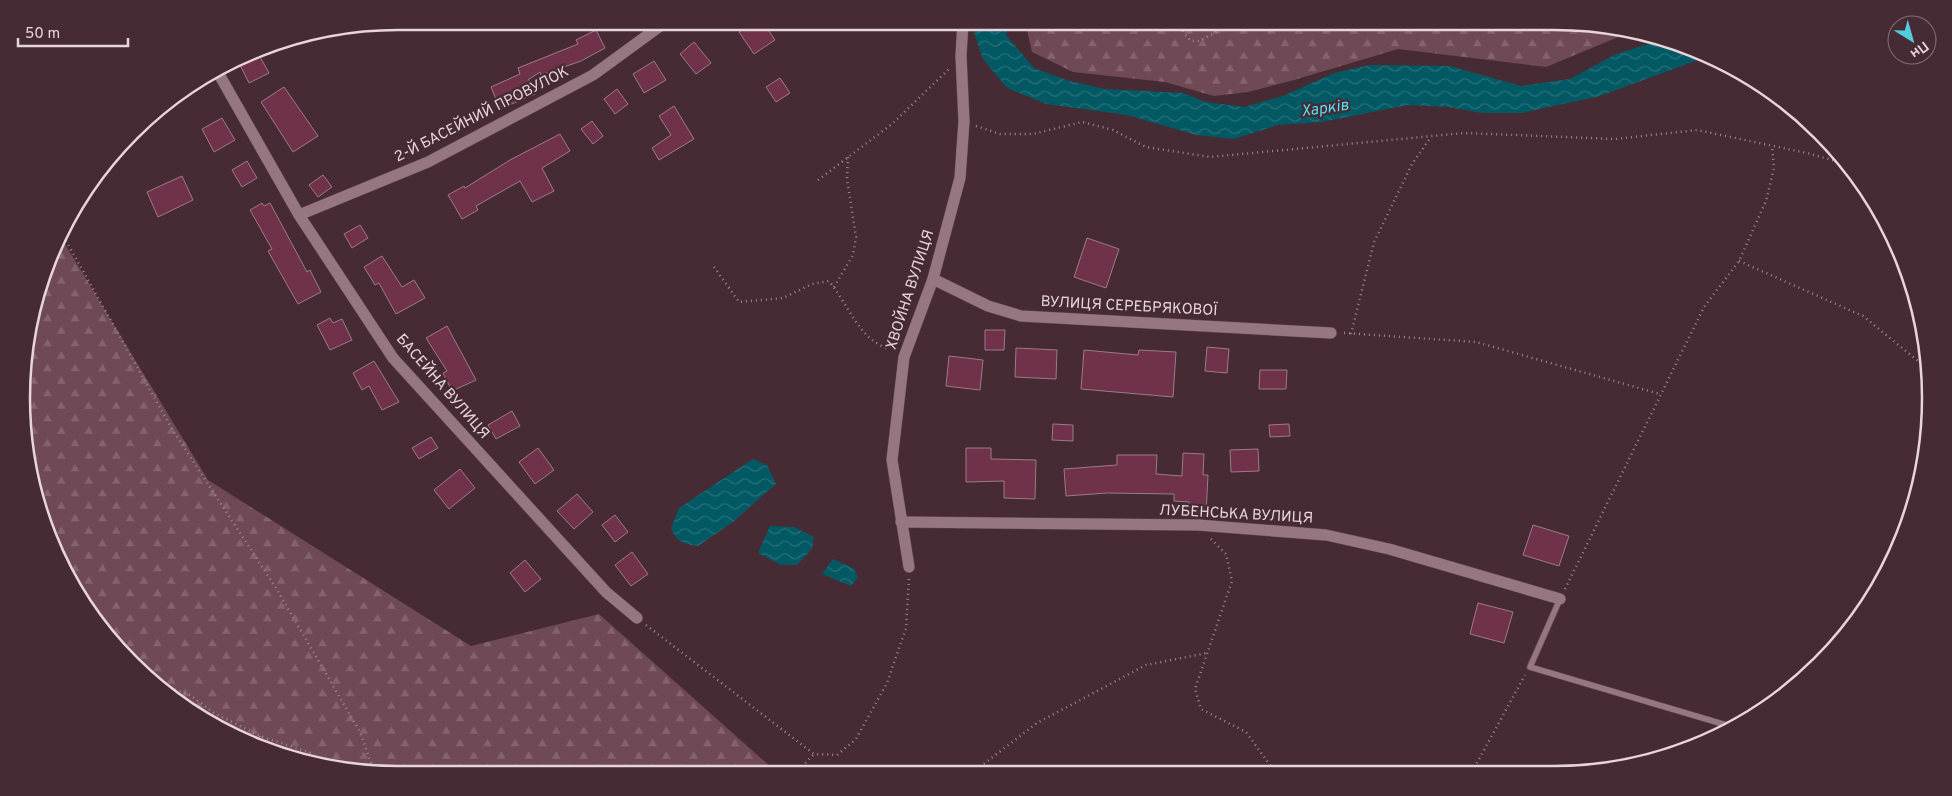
<svg xmlns="http://www.w3.org/2000/svg" width="1952" height="796" font-family="Overpass,sans-serif">
<defs>
<pattern id="forest-firs" width="22" height="20" patternUnits="userSpaceOnUse" patternTransform="scale(1.25)"><rect width="22" height="20" fill="#6f4956"/><path d="M5 1l3.5 6h-7zM16 11l3.5 6h-7z" fill="#84626e"/></pattern>
<pattern id="water-waves" width="16" height="10" patternUnits="userSpaceOnUse" patternTransform="scale(1.25)"><rect width="16" height="10" fill="#025964"/><path d="M0 5q4-4 8 0t8 0" fill="none" stroke="#27707a"/></pattern>
</defs>
<rect width="100%" height="100%" fill="#462b34"/>
<!-- forest -->
<g fill="url(#forest-firs)">
<polygon points="1025,21 1554,21 1628,33 1546,67 1398,49 1294,80 1248,92 1214,96 1165,82 1073,72 1032,52"/>
<polygon points="60,236 208,480 471,646 599,614 772,768 769,774 398,775 277,755 168,697 85,607 50,542 29,472 25,349 41,277"/>
</g>
<!-- water -->
<g fill="url(#water-waves)">
<polygon points="978,21 1010,21 1006,35 1034,68 1069,81 1105,89 1183,93 1206,102 1244,107 1283,96 1334,73 1370,65 1450,66 1521,86 1570,79 1616,54 1665,39 1675,41 1713,59 1698,60 1600,96 1522,113 1482,113 1448,107 1408,105 1322,122 1278,125 1234,139 1196,135 1127,115 1046,104 1007,88 983,59 974,32"/>
<path d="M753 459 767 465 776 484 733 522 698 546C684 544 676 542 671 528L679 508Z"/>
<polygon points="770,526 794,527 814,537 812,549 797,565 781,565 758,553"/>
<polygon points="833,559 853,568 858,577 851,586 822,574"/>
</g>
<!-- building -->
<g fill="#70324a" stroke="#9b7b85">
<polygon points="754,21 762,21 775,40 754,54 739,32"/>
<polygon points="596,30 605,48 581,61 541,75 540,72 528,80 535,94 500,109 491,87 520,74 518,68 578,44 576,40"/>
<polygon points="694,42 711,63 696,74 680,54"/>
<polygon points="259,55 269,73 249,83 240,65"/>
<polygon points="654,61 666,80 644,93 633,74"/>
<polygon points="780,78 790,93 776,102 766,87"/>
<polygon points="284,87 318,136 293,152 261,102"/>
<polygon points="617,89 628,104 615,114 604,99"/>
<polygon points="674,106 694,139 659,160 652,148 671,135 659,116"/>
<polygon points="222,118 235,140 214,152 202,129"/>
<polygon points="592,121 603,136 593,144 581,129"/>
<polygon points="560,134 570,151 542,168 554,191 532,202 520,181 476,206 478,210 462,219 448,195 464,186 465,188 510,160"/>
<polygon points="247,161 257,178 242,187 232,170"/>
<polygon points="323,175 332,187 318,197 309,185"/>
<polygon points="182,176 193,200 158,217 147,192"/>
<polygon points="262,203 264,206 270,203 307,272 310,270 321,292 298,304 268,251 272,249 250,210"/>
<polygon points="360,225 368,238 352,248 344,234"/>
<polygon points="1087,238 1119,249 1106,288 1074,277"/>
<polygon points="382,256 402,287 414,280 425,298 396,314 379,283 375,285 364,267"/>
<polygon points="330,318 333,323 342,319 352,340 330,350 317,325"/>
<polygon points="447,326 476,380 452,391 443,373 447,371 426,338"/>
<polygon points="985,330 1005,330 1004,350 985,350"/>
<polygon points="1207,347 1229,349 1227,373 1205,371"/>
<polygon points="1016,348 1057,350 1056,379 1015,377"/>
<polygon points="1084,350 1138,355 1139,350 1176,352 1173,397 1081,389"/>
<polygon points="949,356 983,360 980,390 946,386"/>
<polygon points="374,361 399,402 382,410 369,386 362,390 353,373"/>
<polygon points="1260,370 1287,370 1286,389 1259,389"/>
<polygon points="512,411 520,426 496,439 488,425"/>
<polygon points="1053,424 1073,425 1073,441 1052,440"/>
<polygon points="1289,424 1290,436 1270,437 1269,425"/>
<polygon points="431,437 438,448 419,459 412,448"/>
<polygon points="538,448 554,470 535,484 519,462"/>
<polygon points="966,448 991,448 991,459 1036,460 1035,499 1004,498 1004,481 966,482"/>
<polygon points="1258,449 1259,471 1231,472 1230,450"/>
<polygon points="1183,453 1204,454 1203,475 1208,475 1206,515 1188,514 1189,502 1174,501 1174,494 1107,493 1066,496 1064,469 1117,465 1117,455 1157,455 1156,474 1182,476"/>
<polygon points="460,469 475,488 449,509 434,490"/>
<polygon points="577,494 593,512 574,529 557,511"/>
<polygon points="615,515 628,532 615,542 602,525"/>
<polygon points="1533,525 1569,536 1559,566 1523,555"/>
<polygon points="632,552 648,574 631,586 615,565"/>
<polygon points="525,560 541,579 525,592 510,573"/>
<polygon points="1478,603 1513,612 1504,643 1470,634"/>
</g>
<g fill="none" stroke-linecap="round" stroke-linejoin="round">
<defs>
<polyline id="service" points="1560,599 1530,667 1733,727"/>
<g id="minor">
<polyline points="216,69 299,215 393,358 606,592 637,618"/>
<polyline points="299,215 428,162 593,75 667,21"/>
<polyline points="933,279 988,306 1021,316 1331,333"/>
<polyline points="901,522 1198,525 1326,535 1389,549 1560,599"/>
<polyline points="909,567 892,460 904,357 933,279 960,178 964,121 961,56 963,21"/>
</g>
</defs>
<!-- service casing -->
<use href="#service" stroke="#604951" stroke-width="7"/>
<!-- minor casing -->
<use href="#minor" stroke="#604951" stroke-width="12"/>
<!-- path -->
<g stroke="#9e888f" stroke-width="2.5" stroke-dasharray="1 4" stroke-linecap="butt">
<polyline points="1181,21 1183,32 1191,41 1199,41 1237,21"/>
<polyline points="976,126 1000,134 1033,134 1082,122 1113,130 1146,147 1210,157 1464,133 1615,139 1697,130 1807,153 1850,165"/>
<polyline points="818,180 892,124 950,68"/>
<polyline points="61,232 172,429 276,588 360,732 374,771"/>
<polyline points="1739,261 1863,316 1929,370"/>
<path d="M714 267 739 302 783 298 812 284 829 281C848 304 857 336 886 348L894 345"/>
<polyline points="834,287 853,255 856,237 847,179 848,157"/>
<polyline points="1344,333 1476,342 1660,394"/>
<polyline points="1351,334 1374,242 1412,164 1431,137"/>
<polyline points="1211,539 1226,554 1232,581 1195,689 1201,709 1246,732 1275,772"/>
<polyline points="1565,589 1704,307 1739,261 1766,201 1774,168 1772,147"/>
<polyline points="646,625 814,754 837,755 856,739 887,683 906,628 909,578"/>
<polyline points="156,683 190,695 214,713 260,736 311,753 316,761"/>
<polyline points="260,736 263,747"/>
<polyline points="1472,772 1525,675"/>
<polyline points="972,773 1037,723 1146,665 1207,653"/>
<polyline points="795,774 814,754"/>
</g>
<!-- service -->
<use href="#service" stroke="#967680" stroke-width="5.5"/>
<!-- minor -->
<use href="#minor" stroke="#967680" stroke-width="11"/>
</g>
<g text-anchor="middle" dominant-baseline="central" stroke-width="4.5" stroke-linejoin="round" paint-order="stroke">
<!-- street labels -->
<g font-size="15" fill="#e7d5da" stroke="#462b34">
<text transform="translate(482 115) rotate(-27)">2-Й БАСЕЙНИЙ ПРОВУЛОК</text>
<text transform="translate(911 290) rotate(-72)">ХВОЙНА ВУЛИЦЯ</text>
<text transform="translate(1129 307) rotate(3)">ВУЛИЦЯ СЕРЕБРЯКОВОЇ</text>
<text transform="translate(442 387) rotate(49)">БАСЕЙНА ВУЛИЦЯ</text>
<text transform="translate(1236 515) rotate(3)">ЛУБEНСЬКА ВУЛИЦЯ</text>
</g>
<!-- water labels -->
<g font-size="16" font-style="italic" fill="#55dff5" stroke="#462b34">
<text transform="translate(1325 109) rotate(-8)">Харків</text>
</g>
</g>
<!-- crop -->
<path d="M0 0H1952V796H0ZM398 30H1554A368 368 0 0 1 1922 398V398A368 368 0 0 1 1554 766H398A368 368 0 0 1 30 398V398A368 368 0 0 1 398 30Z" fill="#462b34" fill-rule="evenodd"/>
<path fill="none" stroke="#e7d5da" stroke-width="2.5" d="M398 30H1554A368 368 0 0 1 1922 398V398A368 368 0 0 1 1554 766H398A368 368 0 0 1 30 398V398A368 368 0 0 1 398 30Z"/>
<!-- north arrow -->
<g transform="translate(1912 40) rotate(143)"><circle r="24" fill="#462b34" stroke="#866f76"/>
<path d="M0-4L9 19L0 12L-9 19Z" fill="#54cadd"/>
<text y="-8" font-size="14" font-weight="bold" text-anchor="middle" fill="#e7d5da">Пн</text>
</g>
<!-- scale -->
<path d="M18 38v8h110v-8" fill="none" stroke="#e7d5da" stroke-width="2.5"/>
<text x="25" y="38" font-size="15" fill="#e7d5da" stroke="#462b34" stroke-width="4" paint-order="stroke">50 m</text>
</svg>
